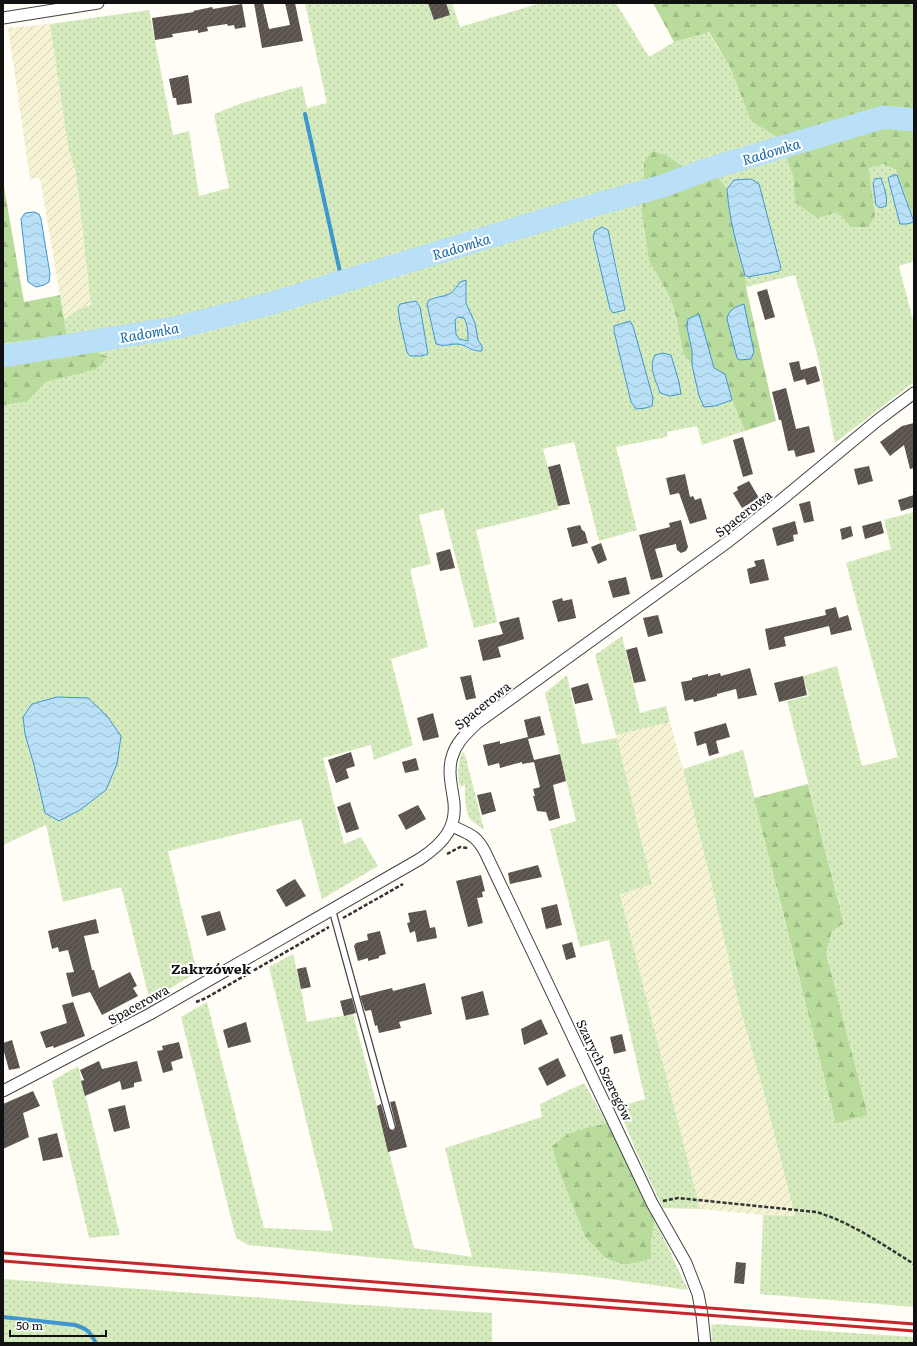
<svg xmlns="http://www.w3.org/2000/svg" width="917" height="1346" font-family="Literata,serif">
<defs>
<pattern id="farmland-furrows" width="10" height="10" patternUnits="userSpaceOnUse"><rect width="10" height="10" fill="#f6f3d4"/><path d="M-1 1l2-2M0 10L10 0M9 11l2-2" fill="none" stroke="#d2cfb5"/></pattern>
<pattern id="grass-dots" width="8" height="8" patternUnits="userSpaceOnUse"><rect width="8" height="8" fill="#d5ebbd"/><path d="M2 2h.1M6 6h.1" fill="none" stroke="#b6c8a1" stroke-width="1.8" stroke-linecap="round"/></pattern>
<pattern id="forest-firs" width="22" height="20" patternUnits="userSpaceOnUse"><rect width="22" height="20" fill="#b9dc9c"/><path d="M5 1l3.5 6h-7zM16 11l3.5 6h-7z" fill="#9ebc85"/></pattern>
<pattern id="water-waves" width="16" height="10" patternUnits="userSpaceOnUse"><rect width="16" height="10" fill="#b9e0f7"/><path d="M0 5q4-4 8 0t8 0" fill="none" stroke="#9ebfd3"/></pattern>
<pattern id="building-hatch" width="6" height="6" patternUnits="userSpaceOnUse"><rect width="6" height="6" fill="#5a524d"/><path d="M-1 1l2-2M0 6l6-6M5 7l2-2" fill="none" stroke="#6d6662"/></pattern>
</defs>
<rect width="100%" height="100%" fill="#fffdf5"/>
<!-- farmland -->
<g fill="url(#farmland-furrows)">
<polygon points="50,24 68,147 76,172 91,306 84,306 64,319 40,178 30,179 8,28"/>
<polygon points="670,722 683,769 714,894 738,1001 764,1093 795,1216 763,1215 700,1209 696,1195 620,893 652,883 616,735"/>
</g>
<!-- grass -->
<g fill="url(#grass-dots)" fill-rule="evenodd">
<path d="M305 3H452L460 27 541 3H616L649 57 674 42 708 32 729 65 751 121 778 138 793 176 795 201 838 212 851 227 875 215 869 167 884 164 896 170 914 219V261L899 266 914 324V382L835 443 817 353 795 275 746 287 745 275 748 277 779 271 781 268 770 229 751 179 734 180 727 189 716 175 700 166H683L668 156 644 163V187L649 261 670 297 676 316 683 353 692 365 696 377 715 406 732 400 745 431 702 445 697 426 667 432V437L616 447 637 530 599 541 574 442 543 449 559 509 476 530 497 622 474 628 443 509 419 515 431 564 410 569 428 647 391 659 413 745 374 760 371 745 323 758 344 844 361 837 378 866 322 899 301 819 168 851 197 972 150 1001 121 887 63 902 46 825 3 845V405L27 402 46 382 67 376 96 352 3 363V343L67 337 64 319 84 306H91L76 172 68 147 50 24 149 10 173 135 189 131 199 196 229 188 214 114 242 103 302 86 307 108 327 103ZM893 175H897L914 221 907 224ZM602 227 608 230 618 272 625 310 610 309 605 290ZM460 282 467 286 466 303 475 323 478 340 482 346 475 352 459 344H436L427 304 434 297 448 296 455 290ZM633 326 653 398 652 406 631 402 614 331Z"/>
<polygon points="458,317 464,318 467,324 468,331 468,341 459,339 456,334 455,319"/>
<polygon points="914,512 914,1307 760,1294 763,1215 795,1216 764,1093 738,1001 714,894 683,769 743,750 780,903 807,1007 868,1115 826,953 832,930 844,922 787,701 809,696 803,676 837,666 862,766 898,757 846,563 891,549 884,520"/>
<polygon points="622,636 640,713 666,706 670,722 616,735 595,655"/>
<polygon points="567,675 582,744 617,738 652,884 620,894 700,1209 663,1208 636,1151 618,1107 645,1099 609,940 580,947 550,829 576,821 545,693"/>
<path d="M463 751 466 758 484 830C480 827 475 824 471 820 465 814 465 794 465 785L460 787C457 774 458 763 463 751Z"/>
<polygon points="293,954 301,989 307,1022 353,1014 414,1248 472,1257 445,1148 542,1117 540,1104 584,1083 607,1123 590,1127 552,1146 557,1165 585,1237 605,1258 625,1265 650,1259 651,1240 655,1220 688,1290 582,1275 408,1261 248,1245 236,1238 181,1017 207,1002 264,1228 333,1231 269,967"/>
<polygon points="78,1066 120,1235 89,1238 52,1081"/>
<polygon points="3,1279 345,1304 492,1313 492,1343 3,1343"/>
<polygon points="716,1324 914,1337 914,1343 714,1343 712,1341 711,1325"/>
</g>
<!-- forest -->
<g fill="url(#forest-firs)">
<polygon points="653,3 914,3 914,219 896,170 884,164 869,168 875,215 869,227 851,227 838,212 817,218 795,202 793,176 778,138 751,121 729,65 709,32 674,42"/>
<polygon points="652,151 668,156 683,166 700,166 716,175 727,189 728,202 738,251 745,275 746,287 776,421 745,431 732,400 725,374 714,368 699,314 687,327 692,351 692,365 683,353 676,316 670,297 649,261 642,211 644,187 644,163"/>
<polygon points="3,187 4,187 24,302 60,295 67,337 3,343"/>
<polygon points="96,352 108,357 96,369 46,382 27,402 3,405 3,363"/>
<polygon points="808,784 844,923 832,931 826,953 868,1115 836,1123 754,798"/>
<polygon points="607,1123 655,1220 651,1240 651,1259 625,1265 605,1258 585,1237 557,1165 552,1146 568,1134 590,1127"/>
</g>
<!-- water -->
<g fill="url(#water-waves)" stroke="#3f96cf" fill-rule="evenodd">
<polygon points="893,175 897,175 914,222 907,224 900,224 888,178"/>
<path d="M881 178C884 187 888 197 886 206L880 208 876 205 873 183 875 179Z"/>
<path d="M751 179 759 184 781 268 779 271 748 277 745 275C737 247 729 218 727 189L734 180Z"/>
<polygon points="34,212 39,214 41,219 50,274 49,282 44,285 36,287 28,282 21,219 25,213"/>
<polygon points="602,227 608,230 625,310 613,313 610,309 593,237 595,231"/>
<path d="M466 280V303L475 323 478 340 482 346V351C471 352 467 345 458 344 449 344 445 347 436 344L427 304 429 300C446 293 448 300 460 282ZM458 317 464 318C468 326 468 332 468 341L459 339 456 334 455 320Z"/>
<polygon points="416,301 420,307 428,354 421,356 410,356 407,352 400,322 398,308 400,304"/>
<path d="M744 304 754 352 751 359 740 360 737 358 727 319C729 309 735 307 744 304Z"/>
<polygon points="699,314 714,368 725,374 732,400 715,406 704,407 699,396 692,365 692,351 687,327 688,319"/>
<polygon points="630,321 633,326 653,398 652,406 646,408 636,409 631,402 614,331 614,326"/>
<path d="M663 353 671 355 679 382 681 394 670 396 660 393C656 380 648 368 655 355Z"/>
<polygon points="57,697 88,698 107,716 121,736 117,764 106,790 80,810 59,821 45,813 34,765 25,734 23,717 32,704"/>
</g>
<g fill="none" stroke-linecap="round" stroke-linejoin="round">
<!-- stream -->
<g stroke="#3f96cf" stroke-width="4">
<polyline points="305,114 342,281"/>
<path d="M3 1317 75 1325C88 1329 90 1332 96 1343"/>
</g>
<!-- river -->
<polyline stroke="#b9e0f7" stroke-width="23" points="3,356 179,327 269,304 574,211 663,186 708,169 884,117 914,120"/>
</g>
<!-- building -->
<g fill="url(#building-hatch)">
<polygon points="254,3 263,3 269,29 290,25 285,3 295,3 303,41 262,48"/>
<polygon points="428,3 446,3 450,15 434,20"/>
<polygon points="242,4 246,27 235,29 234,25 228,26 227,24 207,27 208,31 198,33 198,30 172,34 173,37 155,40 152,18 194,12 193,11 212,7 213,9"/>
<polygon points="188,75 192,103 177,105 176,98 173,98 169,79"/>
<polygon points="767,289 775,317 765,320 757,292"/>
<polygon points="799,361 801,370 816,366 820,381 807,385 805,379 794,382 789,363"/>
<polygon points="786,388 796,429 809,426 815,452 796,457 794,450 788,451 781,420 779,420 772,392"/>
<polygon points="914,423 914,468 910,469 904,445 890,456 880,442 902,426"/>
<polygon points="743,437 753,474 743,477 733,440"/>
<polygon points="560,464 570,504 558,506 548,467"/>
<polygon points="869,466 873,481 858,485 854,469"/>
<polygon points="685,474 690,497 693,496 695,500 701,498 707,519 690,524 679,493 670,495 666,478"/>
<polygon points="749,481 759,498 742,508 733,493 738,490 737,487"/>
<polygon points="914,495 914,507 901,511 898,500"/>
<polygon points="810,501 814,521 804,523 799,504"/>
<polygon points="681,520 688,547 686,551 681,553 677,550 676,544 655,549 663,577 651,580 639,535 670,527 669,523"/>
<polygon points="795,521 798,534 793,535 794,541 777,546 772,528"/>
<polygon points="881,521 884,533 865,539 862,526"/>
<polygon points="580,525 582,530 585,532 588,543 572,547 567,528"/>
<polygon points="851,526 853,536 842,540 840,529"/>
<polygon points="601,543 607,560 598,564 591,547"/>
<polygon points="450,549 455,568 440,571 436,553"/>
<polygon points="764,559 769,580 750,584 747,569 756,566 754,561"/>
<polygon points="626,577 630,594 613,598 608,581"/>
<polygon points="562,598 563,601 572,599 576,618 558,622 552,601"/>
<polygon points="836,607 839,618 848,615 852,630 831,635 829,626 784,637 786,646 769,650 765,629 826,615 825,610"/>
<polygon points="658,615 663,633 648,637 643,618"/>
<polygon points="519,617 524,639 498,647 501,657 483,661 478,640 503,634 499,622"/>
<polygon points="637,647 646,681 634,683 626,650"/>
<polygon points="750,668 757,695 738,699 736,689 717,694 717,696 694,702 693,699 685,701 681,682 692,680 692,678 708,674 708,676 720,673 721,676"/>
<polygon points="471,675 476,698 466,700 460,677"/>
<polygon points="803,676 807,695 779,702 774,683"/>
<polygon points="588,683 593,700 575,704 571,688"/>
<polygon points="433,713 439,737 423,741 417,718"/>
<polygon points="540,716 545,735 528,739 534,760 560,754 566,781 553,785 560,818 549,821 546,812 537,811 533,796 535,796 533,789 540,787 534,762 522,764 522,762 500,768 499,763 488,766 483,745 500,741 500,744 528,737 524,720"/>
<polygon points="726,723 730,737 716,741 719,753 709,756 706,743 697,746 694,732"/>
<polygon points="351,752 355,766 346,769 349,778 336,783 328,760"/>
<polygon points="416,758 419,770 405,773 402,762"/>
<polygon points="491,792 496,811 482,815 477,795"/>
<polygon points="350,802 359,829 346,833 337,807"/>
<polygon points="418,805 426,819 406,830 398,815"/>
<polygon points="538,865 542,877 510,884 508,873"/>
<polygon points="481,875 485,891 482,892 483,897 477,898 483,923 468,927 456,881"/>
<polygon points="295,879 306,896 286,907 276,890"/>
<polygon points="557,904 562,925 546,929 541,908"/>
<polygon points="426,910 430,928 435,927 437,938 417,942 415,931 410,933 407,923 410,922 408,913"/>
<polygon points="220,911 226,930 207,936 201,916"/>
<polygon points="96,919 99,933 84,936 92,970 94,970 99,988 130,972 137,986 133,988 138,996 102,1015 90,992 72,997 66,973 74,972 68,950 59,952 58,947 52,949 48,931"/>
<polygon points="380,931 386,954 379,956 379,958 368,961 368,958 358,961 354,946 356,943 368,940 367,934"/>
<polygon points="572,942 576,957 566,960 562,945"/>
<polygon points="306,967 311,987 301,989 297,969"/>
<polygon points="425,983 432,1014 399,1022 401,1028 379,1033 377,1025 375,1026 371,1010 365,1011 360,996 392,988 393,991"/>
<polygon points="483,991 489,1015 466,1020 461,997"/>
<polygon points="352,998 356,1013 344,1016 340,1001"/>
<polygon points="73,1002 85,1036 54,1048 53,1046 46,1048 40,1032 67,1023 62,1005"/>
<polygon points="541,1019 548,1034 524,1045 521,1029"/>
<polygon points="246,1022 251,1042 228,1048 223,1030"/>
<polygon points="622,1034 626,1051 614,1054 610,1037"/>
<polygon points="12,1040 20,1068 9,1070 3,1048 3,1043"/>
<polygon points="179,1042 183,1058 171,1062 173,1070 163,1073 157,1051 163,1050 162,1046"/>
<polygon points="558,1058 566,1076 547,1086 538,1068"/>
<polygon points="99,1061 102,1069 137,1061 142,1081 134,1083 134,1087 122,1090 120,1081 85,1096 81,1081 84,1080 80,1070"/>
<polygon points="33,1091 40,1106 23,1113 29,1137 3,1149 3,1104"/>
<polygon points="395,1101 407,1147 388,1152 377,1106 381,1104 388,1128 393,1131 395,1130 396,1126 390,1102"/>
<polygon points="125,1105 130,1128 114,1132 108,1109"/>
<polygon points="57,1133 63,1157 43,1161 38,1138"/>
<polygon points="736,1262 746,1263 744,1284 734,1283"/>
</g>
<g fill="none" stroke-linecap="round" stroke-linejoin="round">
<defs>
<polyline id="lane" points="332,909 392,1127"/>
<g id="street">
<polyline points="3,18 98,3"/>
<path d="M452 826C469 834 476 835 485 852L652 1203 686 1263 698 1294 702 1315 705 1343"/>
<path d="M3 1091 150 1014 420 859C444 843 459 826 453 796 451 783 448 770 452 757 456 742 467 733 477 723L729 541 780 501 878 420 914 393"/>
</g>
</defs>
<!-- lane casing -->
<use href="#lane" stroke="#444" stroke-width="8"/>
<!-- street casing -->
<use href="#street" stroke="#444" stroke-width="13"/>
<!-- path -->
<g stroke="#333" stroke-width="2.5" stroke-dasharray="4 2" stroke-linecap="butt">
<polyline points="447,854 460,847 468,848"/>
<polyline points="343,918 403,884"/>
<polyline points="196,1002 206,998 329,927"/>
<path d="M663 1201 678 1198 816 1212C851 1222 883 1245 914 1264"/>
</g>
<!-- lane -->
<use href="#lane" stroke="#fff" stroke-width="5.5"/>
<!-- street -->
<use href="#street" stroke="#fff" stroke-width="11"/>
<!-- rail -->
<g stroke="#c4262e" stroke-width="3">
<polyline points="3,1253 914,1324"/>
<polyline points="3,1261 914,1331"/>
</g>
</g>
<g text-anchor="middle" dominant-baseline="central" stroke-width="4" stroke-linejoin="round" paint-order="stroke">
<!-- street labels -->
<g font-size="13" fill="#111" stroke="#fff">
<text transform="translate(743 513) rotate(-38)">Spacerowa</text>
<text transform="translate(482 705) rotate(-39)">Spacerowa</text>
<text transform="translate(138 1004) rotate(-29)">Spacerowa</text>
<text transform="translate(605 1070) rotate(64)">Szarych Szeregów</text>
</g>
<!-- water labels -->
<g font-size="14" font-style="italic" fill="#1768a6" stroke="#fff">
<text transform="translate(771 151) rotate(-17)">Radomka</text>
<text transform="translate(461 246) rotate(-17)">Radomka</text>
<text transform="translate(149 332) rotate(-10)">Radomka</text>
</g>
<!-- neighbourhood labels -->
<g font-size="14" font-weight="bold" fill="#111" stroke="#fff">
<text x="211" y="968">Zakrzówek</text>
</g>
</g>
<!-- border -->
<rect width="917" height="1346" fill="none" stroke="#111111" stroke-width="8"/>
<!-- scale -->
<path d="M10 1330v6h96v-6" fill="none" stroke="#111111" stroke-width="2"/>
<text x="16" y="1330" font-size="12" fill="#111111" stroke="#ffffff" stroke-width="3" paint-order="stroke">50 m</text>
</svg>
